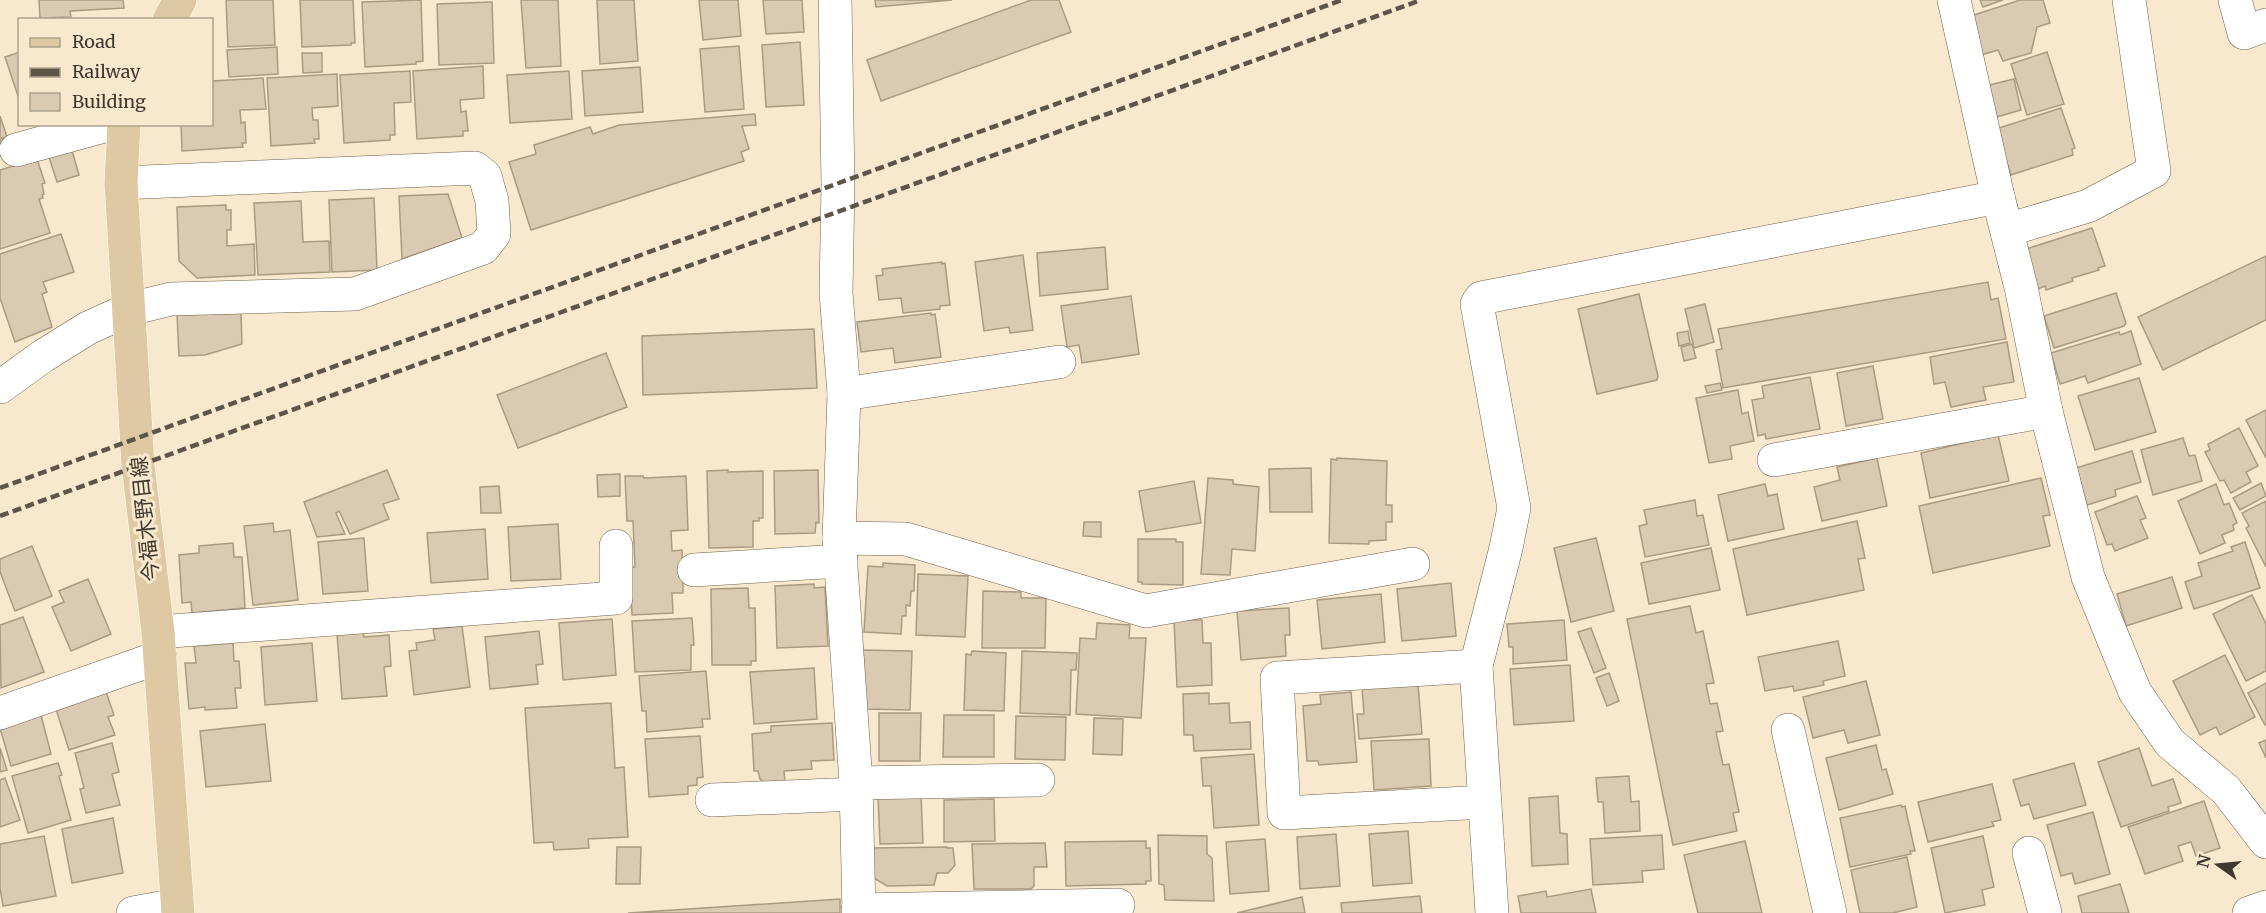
<svg xmlns="http://www.w3.org/2000/svg" width="2266" height="913" font-family="Merriweather,'Noto Sans JP',serif">
<rect width="100%" height="100%" fill="#f8e8ce"/>
<!-- building -->
<g fill="#dacab1" stroke="#a99b82" stroke-width="1.5">
<polygon points="39,0 123,0 124,8 70,11 71,17 40,18"/>
<polygon points="226,0 273,0 275,45 228,47"/>
<polygon points="300,0 353,0 355,43 351,43 351,45 302,47"/>
<polygon points="421,0 423,61 416,62 416,64 365,67 362,2"/>
<polygon points="521,0 558,0 561,66 526,68"/>
<polygon points="597,0 634,0 638,61 600,64"/>
<polygon points="699,0 738,0 741,36 703,40"/>
<polygon points="763,0 802,0 804,32 766,34"/>
<polygon points="875,0 952,0 876,7"/>
<polygon points="1031,0 1059,0 1071,32 881,101 867,60"/>
<polygon points="1980,0 2003,0 1983,7"/>
<polygon points="2020,0 2043,0 2050,23 2037,27 2031,53 2003,61 1998,50 1981,55 1968,17"/>
<polygon points="492,2 494,63 439,65 437,4"/>
<polygon points="800,42 804,105 766,107 762,45"/>
<polygon points="739,46 744,109 705,112 700,49"/>
<polygon points="277,47 278,74 229,77 227,50"/>
<polygon points="20,52 20,102 5,57"/>
<polygon points="2047,52 2064,104 2027,115 2011,64"/>
<polygon points="302,53 322,53 322,72 303,73"/>
<polygon points="483,66 484,98 460,100 461,112 466,111 468,131 463,131 463,136 417,139 413,71"/>
<polygon points="640,67 643,112 585,116 582,71"/>
<polygon points="410,71 411,102 394,103 395,135 390,135 390,140 344,143 340,75"/>
<polygon points="569,71 572,119 510,123 507,75"/>
<polygon points="337,74 338,106 312,108 313,120 318,120 319,139 314,139 315,143 271,146 267,78"/>
<polygon points="263,78 266,109 240,110 241,123 245,122 246,143 242,143 243,147 182,151 181,124 212,124 212,81"/>
<polygon points="2014,79 2021,110 1993,118 1985,86"/>
<polygon points="2061,108 2075,148 2072,149 2073,155 2011,175 1996,129"/>
<polygon points="755,114 756,125 742,126 749,149 741,152 744,161 531,230 509,162 536,154 534,145 590,127 593,134 619,125"/>
<polygon points="0,116 7,137 2,138 4,147 0,148"/>
<polygon points="71,147 79,175 57,182 48,154"/>
<polygon points="37,159 45,183 42,184 44,194 42,195 43,198 39,199 50,233 0,249 0,170"/>
<polygon points="448,194 462,238 402,259 399,196"/>
<polygon points="374,198 377,270 332,272 329,200"/>
<polygon points="301,201 303,242 329,241 330,272 258,275 254,203"/>
<polygon points="226,205 226,210 231,210 231,230 227,230 227,246 254,244 255,275 197,278 179,261 177,207"/>
<polygon points="2092,228 2105,266 2098,268 2099,270 2072,278 2073,281 2046,290 2045,286 2038,289 2026,249"/>
<polygon points="61,234 74,272 43,282 47,292 42,294 52,327 15,342 0,298 0,254"/>
<polygon points="1105,247 1108,289 1040,296 1037,253"/>
<polygon points="1023,255 1033,330 1010,333 1009,327 984,331 975,262"/>
<polygon points="2266,256 2266,320 2163,370 2138,317"/>
<polygon points="942,262 942,264 945,263 950,305 940,306 940,309 903,313 901,298 879,300 876,276 883,275 882,269"/>
<polygon points="1988,282 1991,300 1998,298 2006,339 1723,388 1716,350 1722,349 1718,329"/>
<polygon points="2116,293 2126,323 2124,326 2054,348 2044,316"/>
<polygon points="1639,294 1658,376 1657,380 1597,394 1578,309"/>
<polygon points="1131,296 1139,354 1082,363 1079,345 1067,347 1061,306"/>
<polygon points="1705,304 1714,342 1694,348 1685,309"/>
<polygon points="241,313 242,344 205,355 179,356 177,315"/>
<polygon points="931,313 931,315 935,314 941,357 895,363 893,348 861,352 857,322"/>
<polygon points="814,329 817,388 643,395 642,336"/>
<polygon points="1688,331 1690,343 1679,346 1677,333"/>
<polygon points="2131,331 2141,364 2088,383 2085,376 2060,384 2051,353 2119,332 2120,335"/>
<polygon points="2007,342 2014,382 1983,387 1986,400 1951,407 1945,382 1934,384 1930,357"/>
<polygon points="1692,344 1696,358 1684,361 1681,347"/>
<polygon points="606,353 627,407 518,448 497,395"/>
<polygon points="1873,366 1883,419 1846,426 1837,373"/>
<polygon points="1810,377 1820,429 1766,439 1765,434 1758,436 1752,400 1764,398 1762,386"/>
<polygon points="2139,378 2156,432 2095,450 2078,396"/>
<polygon points="1720,383 1722,390 1707,393 1705,386"/>
<polygon points="1738,390 1742,414 1748,412 1754,441 1730,446 1732,459 1709,463 1696,398"/>
<polygon points="2266,410 2266,458 2246,420"/>
<polygon points="2239,428 2258,466 2246,472 2251,482 2231,493 2224,480 2220,481 2205,452 2210,450 2208,444"/>
<polygon points="1998,435 2009,481 1930,498 1921,453"/>
<polygon points="2183,438 2189,456 2195,455 2202,481 2153,495 2141,450"/>
<polygon points="2132,451 2141,482 2115,490 2116,496 2087,505 2076,468"/>
<polygon points="1337,458 1387,461 1386,505 1392,505 1392,522 1386,522 1386,540 1369,541 1369,544 1329,543 1331,459 1337,460"/>
<polygon points="1877,458 1887,506 1822,521 1814,487 1840,480 1837,467"/>
<polygon points="1311,468 1312,512 1270,512 1269,469"/>
<polygon points="387,470 399,499 383,504 389,519 350,534 339,511 336,513 345,534 317,537 304,502"/>
<polygon points="728,470 728,472 763,471 763,518 759,518 759,521 753,521 753,547 709,548 707,471"/>
<polygon points="818,470 819,523 816,522 815,533 775,534 774,471"/>
<polygon points="620,474 620,496 598,497 597,475"/>
<polygon points="625,476 643,476 644,478 686,476 688,530 671,531 672,551 682,550 683,593 672,593 673,613 632,615 630,567 635,567 633,521 627,521"/>
<polygon points="1208,478 1233,480 1233,484 1259,487 1255,551 1232,549 1230,575 1201,574"/>
<polygon points="2041,478 2050,515 2043,516 2050,546 1933,573 1919,506"/>
<polygon points="1194,481 1201,523 1146,532 1139,491"/>
<polygon points="2261,483 2266,496 2240,510 2233,498"/>
<polygon points="1765,484 1768,496 1777,494 1784,529 1728,541 1718,495"/>
<polygon points="2216,484 2224,505 2229,503 2237,523 2233,525 2234,530 2222,535 2225,543 2200,554 2178,501"/>
<polygon points="499,486 501,513 481,513 480,487"/>
<polygon points="2137,496 2146,518 2140,520 2148,538 2115,551 2112,544 2107,545 2095,512"/>
<polygon points="1695,500 1697,516 1703,515 1709,545 1645,557 1639,526 1647,524 1644,510"/>
<polygon points="2266,501 2266,567 2246,528 2249,526 2242,513"/>
<polygon points="1857,521 1865,558 1858,559 1864,590 1747,615 1733,549"/>
<polygon points="1084,522 1101,522 1101,537 1083,536"/>
<polygon points="273,523 274,532 290,530 298,600 253,605 244,526"/>
<polygon points="558,524 561,579 511,581 508,527"/>
<polygon points="485,529 488,579 431,583 427,533"/>
<polygon points="364,538 368,591 323,594 318,542"/>
<polygon points="1596,538 1614,611 1571,622 1554,548"/>
<polygon points="1138,539 1176,539 1176,542 1183,542 1183,585 1142,584 1142,582 1138,582"/>
<polygon points="2245,542 2260,588 2194,609 2185,582 2202,576 2198,563 2233,551 2231,547"/>
<polygon points="233,543 234,557 242,557 245,608 192,613 191,602 182,603 179,555 199,553 199,546"/>
<polygon points="32,546 52,596 15,611 0,572 0,559"/>
<polygon points="1711,548 1720,590 1649,604 1641,563"/>
<polygon points="883,563 915,565 914,591 911,591 910,606 906,605 906,616 902,616 901,634 864,632 868,566 883,567"/>
<polygon points="918,574 968,576 965,637 916,635"/>
<polygon points="2172,577 2182,608 2126,626 2117,594"/>
<polygon points="88,579 111,634 71,651 52,607 64,602 59,591"/>
<polygon points="1451,583 1456,636 1402,641 1397,589"/>
<polygon points="814,584 814,588 825,587 828,646 777,648 775,586"/>
<polygon points="748,588 749,608 755,608 756,661 751,661 751,665 712,665 711,589"/>
<polygon points="983,591 1021,592 1021,598 1046,598 1045,648 982,648"/>
<polygon points="1381,594 1385,642 1322,649 1317,600"/>
<polygon points="2252,595 2266,624 2266,671 2246,681 2213,614"/>
<polygon points="1690,606 1696,633 1703,631 1714,683 1706,684 1710,704 1717,703 1723,731 1716,732 1723,765 1729,764 1739,812 1733,813 1737,831 1673,845 1627,619"/>
<polygon points="1289,608 1290,635 1285,635 1286,656 1241,660 1237,611"/>
<polygon points="23,617 44,672 1,688 0,625"/>
<polygon points="692,618 694,645 691,645 691,670 635,672 632,621"/>
<polygon points="612,619 616,675 563,680 559,623"/>
<polygon points="1174,620 1202,620 1203,643 1211,643 1212,685 1177,687"/>
<polygon points="1564,620 1567,660 1513,664 1513,647 1509,647 1507,624"/>
<polygon points="1097,623 1130,625 1129,638 1146,638 1141,718 1076,714 1080,638 1096,639"/>
<polygon points="462,626 470,687 414,695 409,651 417,650 416,643 435,640 433,629"/>
<polygon points="1591,628 1606,668 1594,673 1578,632"/>
<polygon points="539,631 543,664 536,665 538,684 490,689 485,637"/>
<polygon points="363,632 364,637 389,635 391,666 384,667 387,696 342,699 337,634"/>
<polygon points="1838,641 1845,676 1823,681 1824,685 1794,691 1793,686 1765,691 1758,657"/>
<polygon points="233,643 234,661 239,661 241,688 235,688 237,708 205,710 205,707 189,709 185,663 196,663 194,646"/>
<polygon points="312,643 317,701 265,705 261,647"/>
<polygon points="862,650 912,651 910,710 865,709"/>
<polygon points="972,651 1006,653 1004,711 964,710 966,654 971,655"/>
<polygon points="1022,651 1077,653 1076,670 1071,670 1070,715 1020,713"/>
<polygon points="2225,655 2255,717 2220,735 2216,727 2200,735 2173,681"/>
<polygon points="1570,665 1574,721 1514,725 1510,669"/>
<polygon points="814,668 817,719 754,724 750,672"/>
<polygon points="706,671 710,719 702,719 703,727 647,732 646,711 642,711 639,676"/>
<polygon points="1609,673 1619,701 1607,706 1596,678"/>
<polygon points="1866,681 1880,735 1848,743 1844,730 1813,738 1803,697"/>
<polygon points="2266,683 2266,724 2265,725 2248,693"/>
<polygon points="1418,684 1422,734 1359,739 1357,714 1364,714 1362,688"/>
<polygon points="105,689 114,715 108,717 115,735 69,750 55,706"/>
<polygon points="1351,692 1357,762 1319,765 1318,761 1307,761 1303,706 1321,704 1320,695"/>
<polygon points="1209,693 1209,704 1229,703 1230,723 1250,722 1251,749 1194,751 1193,735 1184,735 1183,694"/>
<polygon points="611,703 615,768 624,767 628,837 588,839 589,848 554,850 553,842 534,843 525,708"/>
<polygon points="40,711 51,754 11,766 0,728"/>
<polygon points="879,713 921,713 920,761 879,761"/>
<polygon points="944,715 994,715 994,757 943,757"/>
<polygon points="1016,716 1066,717 1065,760 1015,759"/>
<polygon points="1094,718 1123,719 1122,755 1093,754"/>
<polygon points="832,723 834,760 811,761 812,769 784,771 785,782 765,783 760,779 758,771 754,771 752,734 771,732 771,726"/>
<polygon points="265,724 271,781 206,787 200,731"/>
<polygon points="700,736 703,777 697,778 697,785 688,786 688,794 649,797 645,739"/>
<polygon points="1429,739 1431,786 1374,790 1371,741"/>
<polygon points="2266,740 2266,758 2259,743"/>
<polygon points="112,743 119,772 112,774 120,805 86,813 80,789 84,788 75,753"/>
<polygon points="1876,745 1882,770 1886,769 1893,794 1839,810 1826,758"/>
<polygon points="0,748 7,770 0,772"/>
<polygon points="2139,748 2152,786 2173,779 2181,803 2168,807 2169,811 2121,827 2098,762"/>
<polygon points="1254,754 1259,825 1214,828 1211,786 1203,786 1201,758"/>
<polygon points="58,763 62,775 59,776 71,820 28,833 12,776"/>
<polygon points="2074,763 2086,805 2034,819 2029,804 2021,806 2013,780"/>
<polygon points="1629,776 1631,802 1639,801 1640,831 1605,833 1603,802 1598,802 1596,778"/>
<polygon points="5,778 20,820 0,827 0,780"/>
<polygon points="1992,784 2001,820 1992,822 1994,826 1928,842 1918,802"/>
<polygon points="921,795 923,843 880,844 878,796"/>
<polygon points="1558,796 1560,833 1567,834 1568,864 1532,866 1529,798"/>
<polygon points="994,799 995,841 944,842 944,800"/>
<polygon points="2204,801 2220,848 2196,856 2191,842 2178,846 2183,861 2145,874 2128,827"/>
<polygon points="1901,805 1902,807 1905,806 1915,851 1910,851 1911,854 1850,867 1840,818"/>
<polygon points="2093,812 2110,874 2075,884 2072,873 2061,876 2047,825"/>
<polygon points="113,818 123,873 72,883 62,829"/>
<polygon points="1408,831 1412,883 1373,886 1369,834"/>
<polygon points="1336,834 1340,886 1300,889 1297,837"/>
<polygon points="1158,835 1207,836 1207,854 1212,858 1214,901 1165,900 1164,885 1159,884"/>
<polygon points="1662,835 1664,869 1642,871 1643,882 1593,885 1590,839"/>
<polygon points="44,836 56,896 3,906 0,888 0,844"/>
<polygon points="1983,836 1994,887 1982,890 1985,905 1945,913 1931,848"/>
<polygon points="1265,839 1269,891 1230,894 1226,842"/>
<polygon points="1146,841 1146,848 1150,848 1151,881 1146,881 1146,884 1066,886 1065,842"/>
<polygon points="1745,841 1762,913 1698,913 1684,855"/>
<polygon points="1045,843 1047,867 1034,867 1034,886 1031,889 974,889 972,844"/>
<polygon points="617,847 641,847 640,884 616,884"/>
<polygon points="947,847 947,848 953,848 955,865 948,873 937,873 934,885 887,886 874,878 872,848"/>
<polygon points="1907,857 1917,907 1893,913 1860,913 1851,870"/>
<polygon points="2120,884 2129,913 2082,913 2078,896"/>
<polygon points="1591,889 1596,913 1521,913 1518,896 1546,891 1547,897"/>
<polygon points="1420,896 1422,913 1342,913 1341,903"/>
<polygon points="1302,897 1305,913 1237,913"/>
<polygon points="840,899 840,913 628,913"/>
</g>
<g fill="none" stroke-linecap="round" stroke-linejoin="round">
<defs>
<g id="minor">
<polyline points="835,0 838,184 836,293 844,394 839,538 856,783 859,913"/>
<polyline points="1954,0 1998,197 2021,287 2046,411 2088,577 2135,692 2170,743 2226,790 2266,842"/>
<polyline points="2235,0 2244,33 2266,25"/>
<polyline points="16,150 111,124"/>
<polyline points="2007,230 2088,206 2154,171 2129,0"/>
<polyline points="0,387 43,356 88,328 130,309 171,299 355,294 483,248 494,234 492,201 485,176 475,168 121,183"/>
<polyline points="844,394 1059,362"/>
<polyline points="1774,460 2046,411"/>
<polyline points="839,538 906,539 1146,611 1413,564"/>
<polyline points="694,570 841,561"/>
<polyline points="158,632 616,598 616,546"/>
<polyline points="1476,666 1277,678 1284,813 1484,802"/>
<polyline points="0,713 160,657"/>
<polyline points="1788,730 1830,913"/>
<polyline points="856,783 1038,780"/>
<polyline points="712,800 856,794"/>
<polyline points="2029,853 2045,913"/>
<polyline points="858,910 1118,905"/>
<polyline points="133,913 177,905"/>
<polyline points="1492,913 1476,666 1506,548 1514,508 1477,304 1481,298 1998,197"/>
<polyline points="2249,913 2266,907"/>
</g>
<g id="major">
<polyline points="169,20 180,0"/>
<polyline points="124,124 121,183 138,465 158,632 178,913"/>
</g>
</defs>
<!-- minor casing -->
<use href="#minor" stroke="#6e604a" stroke-width="34"/>
<!-- major casing -->
<use href="#major" stroke="#fff" stroke-width="34"/>
<!-- minor -->
<use href="#minor" stroke="#fff" stroke-width="33"/>
<!-- major -->
<use href="#major" stroke="#dfc9a3" stroke-width="33"/>
<!-- rail -->
<g stroke="#5d5548" stroke-width="4.5" stroke-dasharray="9 4.5" stroke-linecap="butt">
<polyline points="0,488 1342,0"/>
<polyline points="0,516 1421,0"/>
</g>
</g>
<g text-anchor="middle" dominant-baseline="central" stroke-width="6" stroke-linejoin="round" paint-order="stroke">
<!-- street labels -->
<g font-size="21" fill="#3f382e" stroke="#f8e8ce">
<text transform="translate(145 519) rotate(-96)">今福木野目線</text>
</g>
</g>
<!-- legend -->
<rect x="18" y="18" width="195" height="108" fill="#f8e8ce" stroke="#aea28e" stroke-width="1.5"/>
<rect x="30" y="38" width="30" height="9" fill="#dfc9a3" stroke="#aea28e" stroke-width="1.5"/>
<text x="72" y="48" font-size="18" fill="#3f382e">Road</text>
<rect x="30" y="68" width="30" height="9" fill="#5d5548" stroke="#aea28e" stroke-width="1.5"/>
<text x="72" y="78" font-size="18" fill="#3f382e">Railway</text>
<rect x="30" y="93" width="30" height="18" fill="#dacab1" stroke="#aea28e" stroke-width="1.5"/>
<text x="72" y="108" font-size="18" fill="#3f382e">Building</text>
<!-- north arrow -->
<g transform="translate(2218 865) rotate(285)" stroke="#f8e8ce" stroke-width="4.5" paint-order="stroke">
<path d="M0-4.5L10 22L0 15L-10 22Z" fill="#3f382e"/>
<text y="-9" font-size="16" font-weight="bold" text-anchor="middle" fill="#3f382e">N</text>
</g>
</svg>
